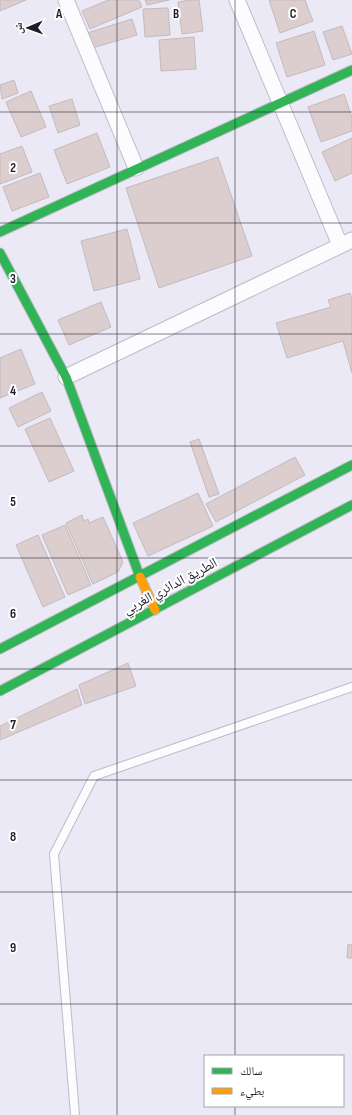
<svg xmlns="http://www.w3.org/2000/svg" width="352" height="1115" font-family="'Sofia Sans Condensed','Noto Naskh Arabic',sans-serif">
<rect width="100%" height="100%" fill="#eae9f5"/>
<!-- building -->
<g fill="#dccdce" stroke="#c3bbbf">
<polygon points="0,0 26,0 0,11"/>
<polygon points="108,0 139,0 142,7 90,29 82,11"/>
<polygon points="145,0 169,0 147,5"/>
<polygon points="190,0 199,0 203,31 182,34 178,2"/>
<polygon points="269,0 305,0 313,21 280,33"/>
<polygon points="168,8 170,35 145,37 143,9"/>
<polygon points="132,19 137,35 92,48 87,33"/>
<polygon points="342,26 352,54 333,60 323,32"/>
<polygon points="314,31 325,65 287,77 276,43"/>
<polygon points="194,37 196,69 161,71 159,40"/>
<polygon points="14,80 18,93 2,99 0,85"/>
<polygon points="31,91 46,127 21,137 6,102"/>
<polygon points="344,94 352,118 352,131 321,142 308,107"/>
<polygon points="72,99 80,125 58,133 49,106"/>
<polygon points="97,133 110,167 67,184 54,150"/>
<polygon points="352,138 352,173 335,181 322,152"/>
<polygon points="22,146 32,172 0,184 0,154"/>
<polygon points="218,157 252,256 159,288 126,188"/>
<polygon points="40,173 49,197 12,211 3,187"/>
<polygon points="127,229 140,279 94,291 81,241"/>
<polygon points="350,293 352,298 352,373 343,341 287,358 276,323 331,307 328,300"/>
<polygon points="101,302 111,327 69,345 58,320"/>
<polygon points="21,349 35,384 0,398 0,358"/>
<polygon points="42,392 51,411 18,427 9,408"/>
<polygon points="50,418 74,471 49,482 25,429"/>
<polygon points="199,439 219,494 209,497 190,442"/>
<polygon points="295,457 305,475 216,522 206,504"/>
<polygon points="198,493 213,526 148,556 133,523"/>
<polygon points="82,515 84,521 88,519 89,523 103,517 123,562 118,572 93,584 66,523"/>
<polygon points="65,525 91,585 68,595 42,535"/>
<polygon points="38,535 65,597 43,607 16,545"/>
<polygon points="128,663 136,686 85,704 79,685"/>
<polygon points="77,689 82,705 0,740 0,726"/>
<polygon points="348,944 352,945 352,958 347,958"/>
</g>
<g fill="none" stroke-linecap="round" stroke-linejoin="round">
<defs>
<polyline id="lane" points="75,1115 54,854 94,776 352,687"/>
<g id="street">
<polyline points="66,0 136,168"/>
<polyline points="237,0 340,245"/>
<polyline points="66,377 352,240"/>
</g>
<g id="fast">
<polyline points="0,232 352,70"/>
<polyline points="0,253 66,377 140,577"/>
<polyline points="0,649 352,465"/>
<polyline points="0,691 352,505"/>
</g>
<polyline id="slow" points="140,577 155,610"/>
</defs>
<!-- lane casing -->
<use href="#lane" stroke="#bdbcc7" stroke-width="10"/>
<!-- street casing -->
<use href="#street" stroke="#bdbcc7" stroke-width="17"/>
<!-- fast casing -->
<use href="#fast" stroke="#bdbcc7" stroke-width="11"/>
<!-- slow casing -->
<use href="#slow" stroke="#bdbcc7" stroke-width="11"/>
<!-- lane -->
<use href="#lane" stroke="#fcfcfe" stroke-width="8"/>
<!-- street -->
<use href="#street" stroke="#fcfcfe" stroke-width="15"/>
<!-- fast -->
<use href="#fast" stroke="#30b455" stroke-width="9"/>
<!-- slow -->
<use href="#slow" stroke="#ff9f0a" stroke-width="9"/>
</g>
<!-- grid -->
<path fill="none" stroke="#1e1c29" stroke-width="1" stroke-opacity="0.55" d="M117 0V1115M235 0V1056M0 112H352M0 223H352M0 334H352M0 446H352M0 558H352M0 669H352M0 780H352M0 892H352M0 1004H352M235 1106V1115"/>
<g text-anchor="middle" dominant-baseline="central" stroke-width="4" stroke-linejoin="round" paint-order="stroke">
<!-- street labels -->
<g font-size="14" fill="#1e1c29" stroke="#fff">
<text transform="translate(170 586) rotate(-28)">الطريق الدائري الغربي</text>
</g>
</g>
<g font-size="13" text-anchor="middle" font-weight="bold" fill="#1e1c29" stroke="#fff" stroke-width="4" stroke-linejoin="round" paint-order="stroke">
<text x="59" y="18">A</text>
<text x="176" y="18">B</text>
<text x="293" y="18">C</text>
<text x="13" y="172">2</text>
<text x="13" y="283">3</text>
<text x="13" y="395">4</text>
<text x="13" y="506">5</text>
<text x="13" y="618">6</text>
<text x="13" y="729">7</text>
<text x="13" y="841">8</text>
<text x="13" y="952">9</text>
</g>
<!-- legend -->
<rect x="204" y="1055" width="140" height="52" fill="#ffffff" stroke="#a5a4a9"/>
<rect x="212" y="1068" width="20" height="6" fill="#30b455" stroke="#a5a4a9"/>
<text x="240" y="1075" font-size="12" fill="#1e1c29">سالك</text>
<rect x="212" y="1088" width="20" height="6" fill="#ff9f0a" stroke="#a5a4a9"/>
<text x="240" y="1095" font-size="12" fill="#1e1c29">بطيء</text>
<!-- north arrow -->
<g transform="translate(28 28) rotate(268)" stroke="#ffffff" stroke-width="3" paint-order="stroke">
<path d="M0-3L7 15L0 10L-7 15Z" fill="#1e1c29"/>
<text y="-6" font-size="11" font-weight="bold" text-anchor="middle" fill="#1e1c29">ش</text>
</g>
</svg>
